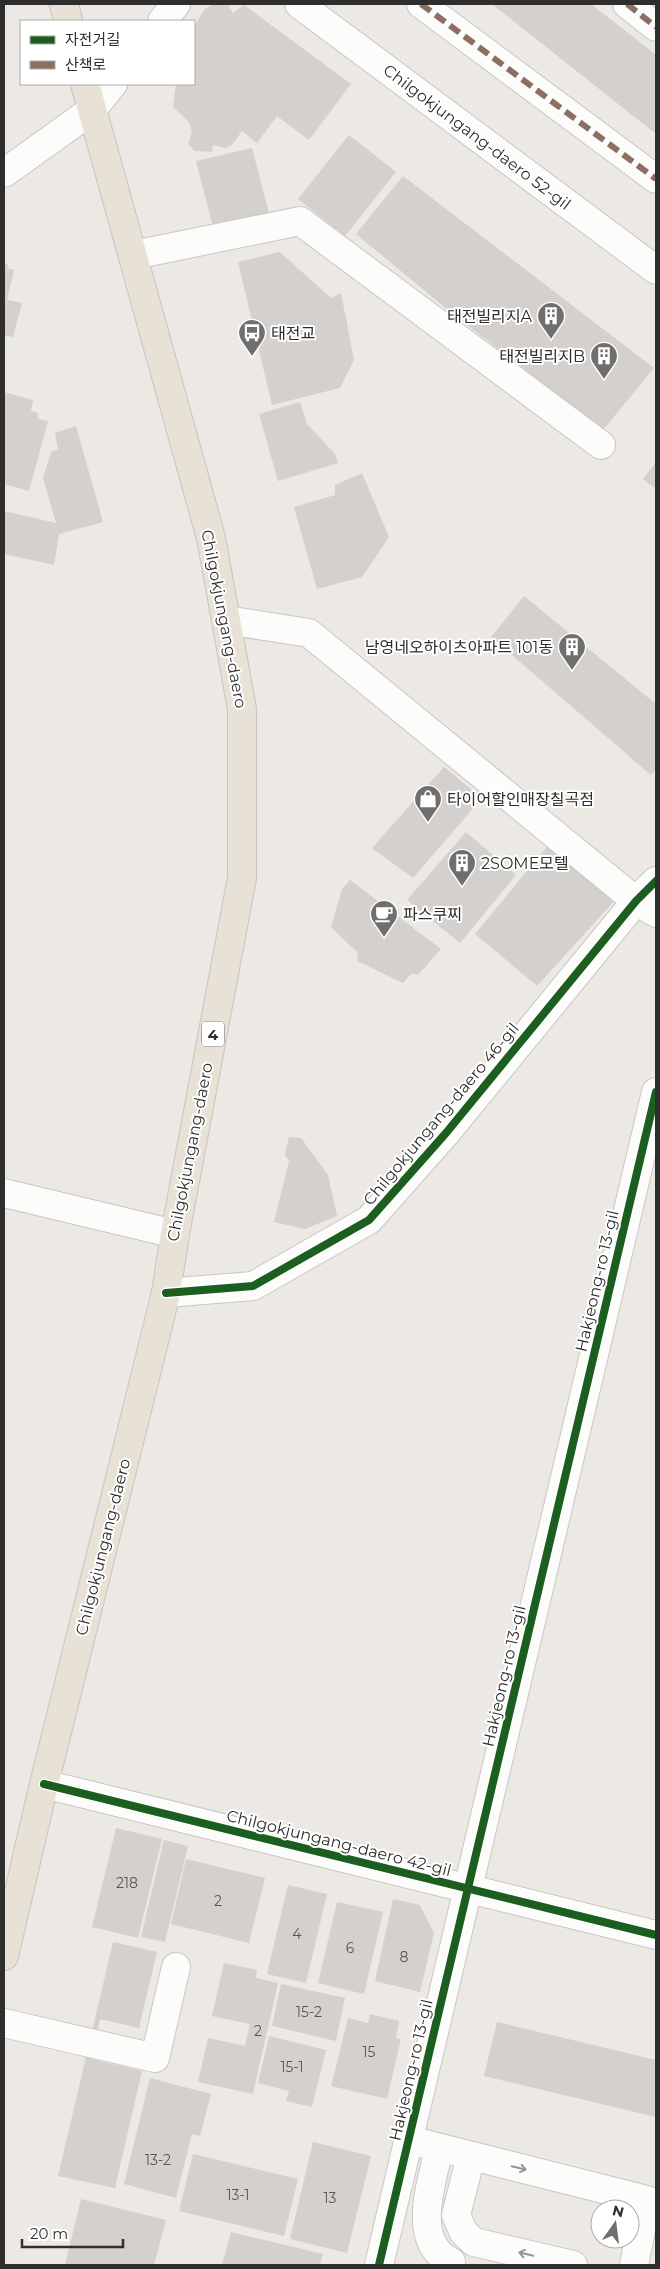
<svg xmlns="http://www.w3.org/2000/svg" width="660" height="2269" font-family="Montserrat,'Noto Sans KR',sans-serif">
<rect width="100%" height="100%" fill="#ece8e4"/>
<!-- building -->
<g fill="#d3d0cd">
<polygon points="213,4 227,4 233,13 244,5 351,84 309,140 277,116 257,143 242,131 232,145 226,148 213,145 212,152 195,151 188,144 192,133 189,122 173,107 176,84 194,84 194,27 204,10"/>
<polygon points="492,4 591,4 656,55 656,134"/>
<polygon points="349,135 396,172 345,236 298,199"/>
<polygon points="252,148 269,213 213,227 196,161"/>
<polygon points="403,176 654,368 603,430 448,310 356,234"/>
<polygon points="280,252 331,298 341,293 354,360 340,388 272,405 238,262"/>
<polygon points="4,263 8,264 7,268 14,270 7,300 22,303 13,337 4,335"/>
<polygon points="4,392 33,400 31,411 38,413 38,419 48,421 29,491 4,484"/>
<polygon points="300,402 307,424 335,454 338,463 278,481 259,414"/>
<polygon points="76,426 103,522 59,534 54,565 4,554 4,511 56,523 43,478 51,452 58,449 55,433"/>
<polygon points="656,462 656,489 643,479"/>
<polygon points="362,473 389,537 362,577 317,589 294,507 335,495 335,485"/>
<polygon points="524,596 656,704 656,770 651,775 491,637"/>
<polygon points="444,767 482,798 413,878 372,848"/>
<polygon points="466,832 516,875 460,943 407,900"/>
<polygon points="551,842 617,898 537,986 475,934"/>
<polygon points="350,880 441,949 418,975 412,973 403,983 357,961 358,953 331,927 342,889"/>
<polygon points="289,1137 301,1138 328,1175 337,1216 305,1229 274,1222 289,1161 285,1155"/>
<polygon points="116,1828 162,1839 138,1938 92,1927"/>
<polygon points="164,1840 188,1846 165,1942 141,1937"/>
<polygon points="186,1859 265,1878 249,1943 171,1924"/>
<polygon points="288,1885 327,1894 306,1983 267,1974"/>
<polygon points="393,1899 420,1905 434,1933 420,1992 375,1981"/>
<polygon points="337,1902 383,1912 364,1994 318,1983"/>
<polygon points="113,1942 157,1952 139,2028 100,2019 91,2059 142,2071 115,2188 58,2176"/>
<polygon points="224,1963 257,1970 256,1978 278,1983 253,2094 198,2082 208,2038 245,2046 250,2024 212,2016"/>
<polygon points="281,1984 345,1998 336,2041 272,2026"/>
<polygon points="370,2014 399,2021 396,2038 401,2039 387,2099 331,2086 348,2018 368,2023"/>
<polygon points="497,2022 656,2060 656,2117 484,2076"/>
<polygon points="269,2036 326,2050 312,2107 286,2101 289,2091 258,2083"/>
<polygon points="150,2078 211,2094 200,2136 192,2134 176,2198 124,2184"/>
<polygon points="313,2142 371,2156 347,2253 290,2239"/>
<polygon points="193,2154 298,2179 284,2236 179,2211"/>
<polygon points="81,2199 166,2220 154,2265 65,2265"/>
<polygon points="231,2232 323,2254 320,2265 222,2265"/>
</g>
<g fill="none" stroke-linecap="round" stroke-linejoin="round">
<defs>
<g id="minor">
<polyline points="299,4 656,270"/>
<polyline points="421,4 656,179"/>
<polyline points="627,4 656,27"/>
<polyline points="162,21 176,4"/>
<polyline points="4,173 92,110 113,84"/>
<polyline points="134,255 300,221 601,445"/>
<polyline points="226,620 309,633 636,901 656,913"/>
<polyline points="4,1193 175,1234"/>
<polyline points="166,1293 253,1286 369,1220 446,1133 636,901 656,881"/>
<polyline points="44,1784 656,1935"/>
<polyline points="4,2023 155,2058 176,1967"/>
<polyline points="409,2140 647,2200 634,2265"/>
<path d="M439 2148C432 2183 410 2241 451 2262"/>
<polyline points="471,2156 456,2215 464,2233 474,2242 573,2265"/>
<polyline points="379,2265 656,1092"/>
</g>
<g id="major">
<polyline points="64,4 68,21"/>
<polyline points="4,1956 44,1784 166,1293 175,1234 242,878 242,709 211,538 85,84"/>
</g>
</defs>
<!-- minor casing -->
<use href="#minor" stroke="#c8c6c6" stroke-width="30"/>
<!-- major casing -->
<use href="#major" stroke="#c6c5c4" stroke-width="30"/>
<!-- minor -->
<use href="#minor" stroke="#fcfcfb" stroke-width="28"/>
<!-- major -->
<use href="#major" stroke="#e7e1d6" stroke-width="28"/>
<!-- quiet -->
<g stroke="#8d6e63" stroke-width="6" stroke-dasharray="12 6" stroke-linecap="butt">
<polyline points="421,4 656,179"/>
<polyline points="627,4 656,27"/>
</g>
<defs>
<g id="cycleway">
<polyline points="166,1293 253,1286 369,1220 446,1133 636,901 656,881"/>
<polyline points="44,1784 656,1935"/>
<polyline points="379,2265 656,1092"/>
</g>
</defs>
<!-- cycleway casing -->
<use href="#cycleway" stroke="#fff" stroke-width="11"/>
<!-- cycleway -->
<use href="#cycleway" stroke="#1b5e20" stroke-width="8"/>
</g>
<!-- one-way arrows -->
<defs><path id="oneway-shaft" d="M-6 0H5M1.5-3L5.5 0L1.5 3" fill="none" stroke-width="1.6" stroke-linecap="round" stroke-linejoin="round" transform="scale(1.25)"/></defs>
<g stroke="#959594">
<use href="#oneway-shaft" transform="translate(519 2168) rotate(14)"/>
<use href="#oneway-shaft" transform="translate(526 2254) rotate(-167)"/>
</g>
<!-- icons -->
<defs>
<symbol id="building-pin" viewBox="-11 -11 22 30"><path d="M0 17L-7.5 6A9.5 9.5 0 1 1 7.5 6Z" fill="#706f6e" stroke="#fff"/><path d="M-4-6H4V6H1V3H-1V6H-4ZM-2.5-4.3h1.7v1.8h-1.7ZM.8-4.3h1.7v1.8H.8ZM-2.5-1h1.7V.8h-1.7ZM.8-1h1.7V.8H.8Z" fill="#fff"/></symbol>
<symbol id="bus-pin" viewBox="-11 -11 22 30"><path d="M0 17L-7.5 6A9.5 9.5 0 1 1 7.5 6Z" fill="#706f6e" stroke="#fff"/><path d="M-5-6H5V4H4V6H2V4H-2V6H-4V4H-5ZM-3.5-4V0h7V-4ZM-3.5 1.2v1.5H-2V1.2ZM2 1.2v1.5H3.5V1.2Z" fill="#fff"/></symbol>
<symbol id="shop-pin" viewBox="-11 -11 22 30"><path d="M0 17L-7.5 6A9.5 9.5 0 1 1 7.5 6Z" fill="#706f6e" stroke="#fff"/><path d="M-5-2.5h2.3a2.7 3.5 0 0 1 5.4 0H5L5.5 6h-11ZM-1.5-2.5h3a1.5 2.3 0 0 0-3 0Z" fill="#fff"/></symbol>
<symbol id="cafe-pin" viewBox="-11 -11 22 30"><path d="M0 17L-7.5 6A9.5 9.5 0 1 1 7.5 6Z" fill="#706f6e" stroke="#fff"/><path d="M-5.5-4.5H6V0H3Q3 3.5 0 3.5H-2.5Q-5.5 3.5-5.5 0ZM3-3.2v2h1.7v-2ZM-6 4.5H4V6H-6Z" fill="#fff"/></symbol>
</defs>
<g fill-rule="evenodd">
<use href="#building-pin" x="535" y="300" width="32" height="43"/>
<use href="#bus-pin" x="236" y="317" width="32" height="43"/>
<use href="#building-pin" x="588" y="340" width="32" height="43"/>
<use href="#building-pin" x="556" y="631" width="32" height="43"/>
<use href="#shop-pin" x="412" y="783" width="32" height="43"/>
<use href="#building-pin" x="446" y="847" width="32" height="43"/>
<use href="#cafe-pin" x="368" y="898" width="32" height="43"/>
</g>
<g text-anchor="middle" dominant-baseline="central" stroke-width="4" stroke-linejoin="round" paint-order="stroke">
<!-- number labels -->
<g font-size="14" fill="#585756">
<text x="127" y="1883">218</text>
<text x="218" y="1901">2</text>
<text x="297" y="1934">4</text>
<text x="350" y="1948">6</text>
<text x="404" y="1957">8</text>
<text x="309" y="2012">15-2</text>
<text x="258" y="2031">2</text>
<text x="369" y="2052">15</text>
<text x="292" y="2067">15-1</text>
<text x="158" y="2160">13-2</text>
<text x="238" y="2195">13-1</text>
<text x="330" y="2198">13</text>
</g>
<!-- shield labels -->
<rect fill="#fff" stroke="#6d6d6d" stroke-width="1" x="202" y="1021.5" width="22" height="25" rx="4"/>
<g font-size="15" font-weight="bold" fill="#2e2e2e">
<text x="213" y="1034">4</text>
</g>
<!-- street labels -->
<g font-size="16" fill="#2e2e2e" stroke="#fff">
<text transform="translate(477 137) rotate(37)">Chilgokjungang-daero 52-gil</text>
<text transform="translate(224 619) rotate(79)">Chilgokjungang-daero</text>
<text transform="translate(441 1114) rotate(-50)">Chilgokjungang-daero 46-gil</text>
<text transform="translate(190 1152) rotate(-79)">Chilgokjungang-daero</text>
<text transform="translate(597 1281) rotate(-77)">Hakjeong-ro 13-gil</text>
<text transform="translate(103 1547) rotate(-76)">Chilgokjungang-daero</text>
<text transform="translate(504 1676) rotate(-77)">Hakjeong-ro 13-gil</text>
<text transform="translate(339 1843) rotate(14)">Chilgokjungang-daero 42-gil</text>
<text transform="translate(411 2070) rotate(-77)">Hakjeong-ro 13-gil</text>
</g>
<!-- poi labels -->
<g font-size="16" fill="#2e2e2e" stroke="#fff" text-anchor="start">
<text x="532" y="316" text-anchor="end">태전빌리지A</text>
<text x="271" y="333">태전교</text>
<text x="585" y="356" text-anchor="end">태전빌리지B</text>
<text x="553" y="647" text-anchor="end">남영네오하이츠아파트 101동</text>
<text x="447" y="799">타이어할인매장칠곡점</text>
<text x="481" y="863">2SOME모텔</text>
<text x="403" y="914">파스쿠찌</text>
</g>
</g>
<!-- border -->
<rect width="660" height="2269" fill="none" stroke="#2e2e2e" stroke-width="10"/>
<!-- legend -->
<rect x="20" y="20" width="175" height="65" fill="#ffffff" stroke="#ababab"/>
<rect x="30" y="36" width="25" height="8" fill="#1b5e20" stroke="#ababab"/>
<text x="65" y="45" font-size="15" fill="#2e2e2e">자전거길</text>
<rect x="30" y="61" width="25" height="8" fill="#8d6e63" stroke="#ababab"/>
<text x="65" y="70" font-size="15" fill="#2e2e2e">산책로</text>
<!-- north arrow -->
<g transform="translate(615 2224) rotate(14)"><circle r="24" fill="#ffffff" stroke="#ababab"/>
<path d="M0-4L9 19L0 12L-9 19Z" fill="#706f6e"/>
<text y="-8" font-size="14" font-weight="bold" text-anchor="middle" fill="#2e2e2e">N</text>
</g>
<!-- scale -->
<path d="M22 2239v8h101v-8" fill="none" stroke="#2e2e2e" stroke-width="2.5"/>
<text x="30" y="2239" font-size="15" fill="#2e2e2e" stroke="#ffffff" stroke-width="4" paint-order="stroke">20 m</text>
</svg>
